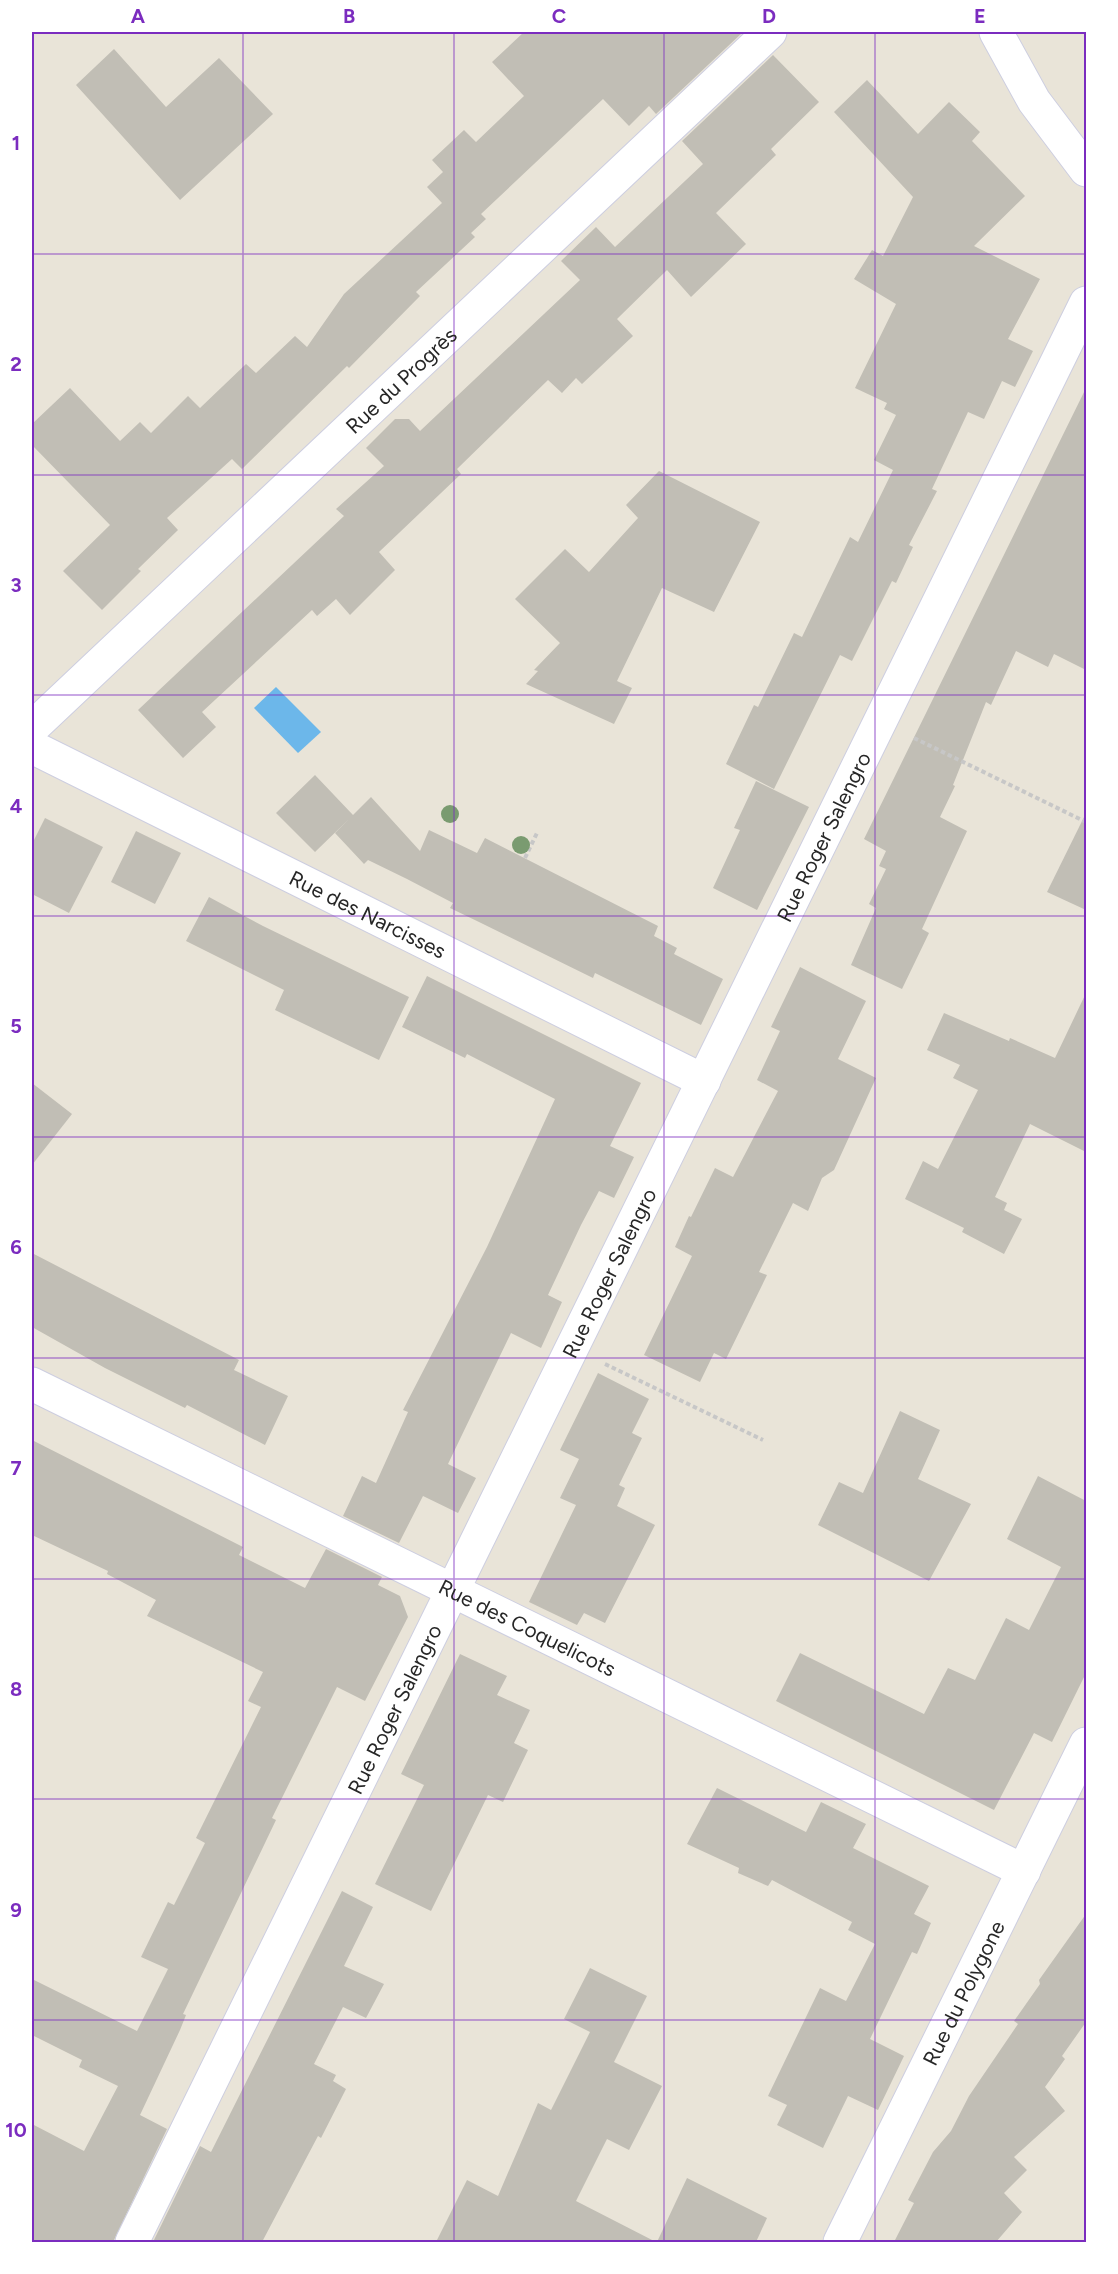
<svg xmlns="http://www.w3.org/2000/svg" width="1118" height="2274" font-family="Figtree,sans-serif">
<rect width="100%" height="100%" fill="#e9e4d8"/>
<!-- water -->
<polygon fill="#6cb7ea" points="276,687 321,732 298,753 254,708"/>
<!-- building -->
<g fill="#c1beb5">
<polygon points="524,32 743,32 656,114 649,106 629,126 603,99 481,214 486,219 471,233 475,237 416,292 420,296 349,368 347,366 242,469 232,459 167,518 178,530 138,569 141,571 102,610 63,571 110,525 32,445 32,424 70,388 120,441 140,422 151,433 188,396 200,408 246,364 256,373 295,336 307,347 344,294 442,203 427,187 443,172 432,160 464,130 476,142 524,96 492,62"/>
<polygon points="114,49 166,107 219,58 273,114 180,200 76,85"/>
<polygon points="773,55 819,102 771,149 776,155 716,213 746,244 691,297 667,270 617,319 633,336 582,384 576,378 562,393 548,380 457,469 461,474 379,552 395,570 350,615 336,599 317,616 312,610 202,712 216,727 183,758 138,710 344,516 336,509 384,466 366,448 395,419 409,419 420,431 580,280 561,261 596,227 615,247 703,164 682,141"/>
<polygon points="867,80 918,134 949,102 980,132 972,141 1025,196 974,246 1040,279 1008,339 1033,351 1015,387 1002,381 984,419 968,412 932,489 937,491 909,545 913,547 896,583 892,581 852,661 840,655 774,789 726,764 754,705 758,707 794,633 802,637 850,537 858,542 893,470 874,460 896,415 884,409 887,403 855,388 896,304 854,279 872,250 883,256 913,197 834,112"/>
<polygon points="1086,388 1086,670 1054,654 1048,667 1016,651 991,705 986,702 953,785 955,786 940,817 967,831 922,929 929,933 902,989 851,965 876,908 869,904 886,869 879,866 886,851 864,839"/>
<polygon points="659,471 760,522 714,612 662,588 617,681 632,688 614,724 526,684 538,671 534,670 560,643 515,599 565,549 589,572 638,518 626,505"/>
<polygon points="315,775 353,815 371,797 420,851 429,830 477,853 485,838 658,926 654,936 677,948 674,954 723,979 701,1025 595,973 593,978 479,922 450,908 453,903 407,879 368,860 364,864 335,833 349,819 315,852 276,813"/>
<polygon points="756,781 809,807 757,910 713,888 740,830 734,828"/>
<polygon points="1086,813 1086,910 1047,892"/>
<polygon points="45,818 103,847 69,913 32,894 32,844"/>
<polygon points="136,831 181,853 155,904 111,882"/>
<polygon points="209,897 263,926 409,997 379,1060 275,1010 284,990 186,941"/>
<polygon points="800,967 866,1001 838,1059 876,1078 834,1170 822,1178 808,1211 793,1203 759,1272 767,1275 726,1359 714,1353 700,1382 644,1355 692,1256 675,1247 689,1216 691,1217 715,1168 733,1177 778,1091 757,1080 780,1031 771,1027"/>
<polygon points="427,976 641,1083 610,1146 634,1157 614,1198 599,1191 581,1225 548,1295 562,1302 541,1348 511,1333 448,1464 476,1478 458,1513 423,1496 399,1543 343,1516 362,1476 376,1483 408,1412 403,1410 487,1247 555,1099 467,1054 465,1058 402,1027"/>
<polygon points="1086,993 1086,1152 1030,1124 995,1197 1007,1203 1004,1210 1022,1219 1004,1254 962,1232 964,1228 905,1199 923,1161 938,1169 978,1090 953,1078 960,1065 927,1050 944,1013 1009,1041 1010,1038 1055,1058"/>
<polygon points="32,1083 72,1114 32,1165"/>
<polygon points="32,1253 239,1360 234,1370 288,1396 265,1445 187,1405 185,1408 105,1368 32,1327"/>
<polygon points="598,1373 649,1399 632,1433 642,1438 619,1485 625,1488 617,1506 655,1525 605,1623 584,1613 577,1625 529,1602 576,1505 560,1498 579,1459 560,1450"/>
<polygon points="900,1411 940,1430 918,1479 971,1504 929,1581 818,1525 839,1482 863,1493"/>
<polygon points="32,1440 243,1547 239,1555 305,1588 326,1549 382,1577 378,1585 400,1596 408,1617 365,1701 337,1687 272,1818 276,1820 183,2014 186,2015 180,2030 140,2115 167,2129 113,2242 32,2242 32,2124 84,2151 118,2086 79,2067 82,2060 32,2035 32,1979 137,2031 168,1969 141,1957 168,1902 174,1905 205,1843 196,1838 261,1707 248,1701 263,1672 147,1616 156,1600 107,1574 108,1571 32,1535"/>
<polygon points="1038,1476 1086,1501 1086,1673 1052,1742 1034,1733 994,1810 776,1701 800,1653 924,1714 948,1668 975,1680 1006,1618 1029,1630 1061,1567 1007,1539"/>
<polygon points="460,1654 507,1676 497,1695 530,1710 514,1743 528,1750 503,1802 488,1795 431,1911 375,1884 424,1785 401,1774"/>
<polygon points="717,1788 806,1832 821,1802 866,1824 853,1848 929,1886 914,1914 931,1923 917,1954 912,1952 870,2039 904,2056 878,2110 848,2096 823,2148 777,2125 787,2105 768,2096 820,1988 846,2001 875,1944 848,1930 852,1922 772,1880 768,1886 738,1873 739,1868 687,1844"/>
<polygon points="342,1891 373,1907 344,1966 384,1984 366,2018 343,2007 314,2064 336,2075 333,2081 346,2089 321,2138 318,2136 262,2242 153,2242 200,2146 211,2152"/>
<polygon points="1086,1914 1086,2022 1062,2056 1065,2059 1045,2087 1065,2111 1014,2157 1027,2170 1004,2193 1022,2212 996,2242 894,2242 914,2203 908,2200 933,2152 951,2131 969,2096 1018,2024 1014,2021 1040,1984 1039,1980"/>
<polygon points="590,1968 647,1996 614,2062 662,2086 629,2150 607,2139 576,2201 656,2242 436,2242 467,2180 498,2196 538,2103 551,2110 590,2032 564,2019"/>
<polygon points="687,2178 767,2218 756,2242 657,2242"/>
</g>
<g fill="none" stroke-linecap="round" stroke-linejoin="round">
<defs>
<g id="minor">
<polyline points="996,32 1034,101 1086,170"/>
<path id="s1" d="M32 728 770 32"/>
<path id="s2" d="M32 747 704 1081"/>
<path id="s3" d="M32 1384 1024 1871"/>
<path id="s4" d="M132 2242 1086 303"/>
<path id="s5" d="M840 2242 1086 1744"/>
</g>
</defs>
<!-- minor casing -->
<use href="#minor" stroke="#cdcee0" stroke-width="35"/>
<!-- path -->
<g stroke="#c7c7c7" stroke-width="4" stroke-dasharray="4.5 3" stroke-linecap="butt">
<polyline points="914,738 1086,822"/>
<polyline points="525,858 537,833"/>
<polyline points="605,1364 763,1440"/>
</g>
<!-- minor -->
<use href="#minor" stroke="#fff" stroke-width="33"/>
</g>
<!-- trees -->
<g fill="#7a9b70">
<circle cx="450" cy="814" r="9"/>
<circle cx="521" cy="845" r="9"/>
</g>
<!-- grid -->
<path fill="none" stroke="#7b2cbf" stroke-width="1.5" stroke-opacity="0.55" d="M243 32V2242M454 32V2242M664 32V2242M875 32V2242M32 254H1086M32 475H1086M32 695H1086M32 916H1086M32 1137H1086M32 1358H1086M32 1579H1086M32 1799H1086M32 2020H1086"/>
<g text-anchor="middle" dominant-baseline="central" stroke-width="5" stroke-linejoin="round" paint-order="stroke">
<!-- street labels -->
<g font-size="21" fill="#272727" stroke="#fff">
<text stroke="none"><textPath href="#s1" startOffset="507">Rue du Progrès</textPath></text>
<text stroke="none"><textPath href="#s4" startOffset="1566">Rue Roger Salengro</textPath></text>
<text stroke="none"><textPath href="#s2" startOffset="375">Rue des Narcisses</textPath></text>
<text stroke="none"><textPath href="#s4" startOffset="1080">Rue Roger Salengro</textPath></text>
<text stroke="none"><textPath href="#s3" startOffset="552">Rue des Coquelicots</textPath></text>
<text stroke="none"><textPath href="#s4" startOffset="594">Rue Roger Salengro</textPath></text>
<text stroke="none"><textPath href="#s5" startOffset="278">Rue du Polygone</textPath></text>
</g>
</g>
<!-- border -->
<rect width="1118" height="2274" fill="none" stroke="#ffffff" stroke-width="66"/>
<rect x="33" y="33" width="1052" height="2208" fill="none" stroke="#7b2cbf" stroke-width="2"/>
<g font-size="20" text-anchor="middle" font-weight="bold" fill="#7b2cbf">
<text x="138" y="23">A</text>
<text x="349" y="23">B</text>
<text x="559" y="23">C</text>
<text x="769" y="23">D</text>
<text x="980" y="23">E</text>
<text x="16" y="150">1</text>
<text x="16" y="371">2</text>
<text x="16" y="592">3</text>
<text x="16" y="813">4</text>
<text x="16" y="1033">5</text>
<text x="16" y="1254">6</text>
<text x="16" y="1475">7</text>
<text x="16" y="1696">8</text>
<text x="16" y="1917">9</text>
<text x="16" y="2137">10</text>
</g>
</svg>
